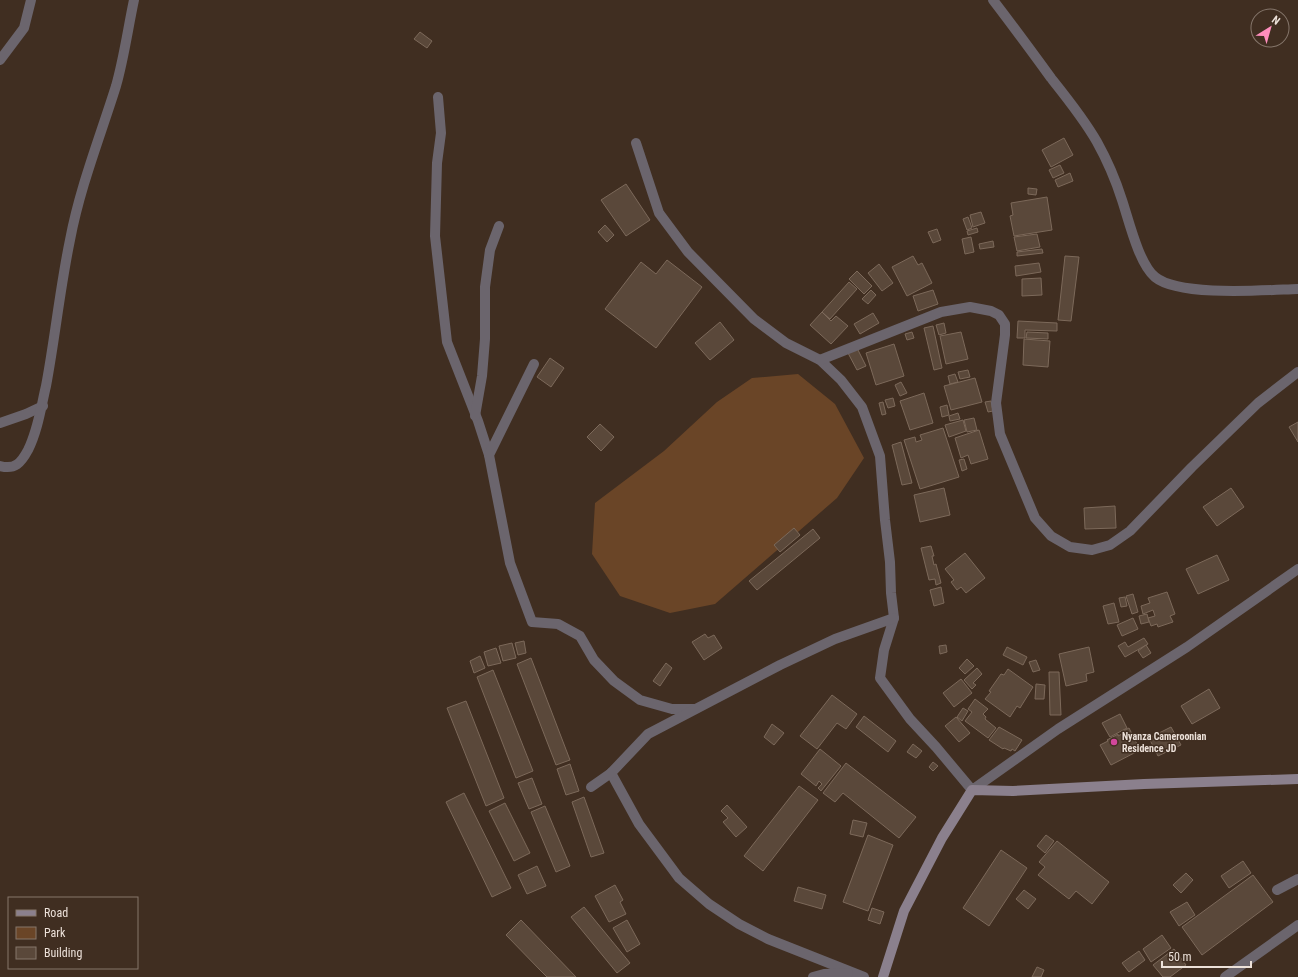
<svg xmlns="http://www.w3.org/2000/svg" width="1298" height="977" font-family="'Roboto Condensed',sans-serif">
<rect width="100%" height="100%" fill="#402e21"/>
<!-- green -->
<polygon fill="#6a4527" points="798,374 835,404 864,458 837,498 715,604 670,613 620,596 592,554 595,503 664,451 717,402 752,378"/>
<!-- building -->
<g fill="#5a483a" stroke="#7c695a">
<polygon points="420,32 432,41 427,48 414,39"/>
<polygon points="1064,138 1073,155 1051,167 1042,150"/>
<polygon points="1060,165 1064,173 1053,178 1049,170"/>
<polygon points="1070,173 1073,181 1058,187 1055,180"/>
<polygon points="626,184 650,220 626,236 601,200"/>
<polygon points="1028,188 1037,189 1036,195 1028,194"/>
<polygon points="1047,197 1052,230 1014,236 1010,216 1013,215 1011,203"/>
<polygon points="981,212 985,223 973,227 970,215"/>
<polygon points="968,217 972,228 967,230 963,219"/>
<polygon points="605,225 614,235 607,242 598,232"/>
<polygon points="977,228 978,232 968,235 967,231"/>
<polygon points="937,229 941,240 933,243 928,232"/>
<polygon points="1037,234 1040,247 1017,251 1014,237"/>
<polygon points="971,237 974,252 965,254 962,239"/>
<polygon points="993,241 994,247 980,249 979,244"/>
<polygon points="1042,249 1043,253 1017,256 1017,252"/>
<polygon points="913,256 918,265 922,263 932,283 907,296 892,267"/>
<polygon points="1065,256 1079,257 1071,321 1058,320"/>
<polygon points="667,260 702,287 656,348 605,309 641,262 656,274"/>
<polygon points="1039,263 1041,272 1016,276 1015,266"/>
<polygon points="879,264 893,283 882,291 868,273"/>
<polygon points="857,271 872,286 864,294 849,279"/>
<polygon points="1041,278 1042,295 1022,296 1022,279"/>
<polygon points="849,282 857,289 830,319 822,312"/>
<polygon points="871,290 876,295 868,304 862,299"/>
<polygon points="933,290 938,304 918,311 913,296"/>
<polygon points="822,312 831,321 836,316 848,326 831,344 810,325"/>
<polygon points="873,313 879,323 860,334 854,324"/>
<polygon points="1018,321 1057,323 1057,331 1025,330 1025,338 1017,338"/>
<polygon points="720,322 734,340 710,360 695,343"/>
<polygon points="944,323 946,333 939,335 936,325"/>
<polygon points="933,326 942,368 934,370 924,328"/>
<polygon points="912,332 914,338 907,340 905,334"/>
<polygon points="961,332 968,359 946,364 940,336"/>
<polygon points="1027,332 1048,333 1048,339 1026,338"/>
<polygon points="1024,339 1050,341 1048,367 1023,365"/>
<polygon points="894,344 904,376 876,385 866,353"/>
<polygon points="857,348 866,366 857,370 848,353"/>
<polygon points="550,358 564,368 551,387 537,377"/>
<polygon points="968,370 970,377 960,379 958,372"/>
<polygon points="955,374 958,382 950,384 948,376"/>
<polygon points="975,378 982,402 951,410 944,386"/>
<polygon points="901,382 907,393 900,396 895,385"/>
<polygon points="924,393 933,423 910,430 900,401"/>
<polygon points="893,398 895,406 888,408 885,400"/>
<polygon points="991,401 993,411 988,412 985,402"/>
<polygon points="883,402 886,414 882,415 879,403"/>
<polygon points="947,405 949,415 942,417 940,407"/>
<polygon points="958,413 960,419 950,421 949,416"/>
<polygon points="974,418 977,430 967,432 964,420"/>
<polygon points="963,420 966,431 949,437 945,425"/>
<polygon points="1298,422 1298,442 1289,427"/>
<polygon points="600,424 614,437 601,451 587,437"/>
<polygon points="943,428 959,477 920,489 904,440 915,437 916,442 922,440 920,435"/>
<polygon points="979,430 988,459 971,464 968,455 961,458 955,438"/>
<polygon points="901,442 912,483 902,485 892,445"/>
<polygon points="964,459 967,469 962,471 959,460"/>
<polygon points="944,488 950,515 920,522 914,495"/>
<polygon points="1231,488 1244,507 1217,526 1203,507"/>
<polygon points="1115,506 1116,528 1085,529 1084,508"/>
<polygon points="794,528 800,535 780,552 774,545"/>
<polygon points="813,529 820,538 757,590 749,581"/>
<polygon points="931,546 934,556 932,556 934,565 936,564 941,583 936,585 935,579 929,580 921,548"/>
<polygon points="965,553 985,578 966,593 961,587 957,590 951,582 954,580 945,569"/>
<polygon points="1217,555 1229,580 1198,594 1186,569"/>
<polygon points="941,587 944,603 934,606 930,590"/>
<polygon points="1167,592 1175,614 1170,616 1173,622 1158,627 1157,624 1151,626 1148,618 1155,616 1153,610 1143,614 1141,606 1150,603 1148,598"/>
<polygon points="1133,594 1138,612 1132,614 1126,596"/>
<polygon points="1125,597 1127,606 1121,607 1119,598"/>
<polygon points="1114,603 1119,622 1108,624 1103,606"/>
<polygon points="1147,614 1149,622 1141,624 1139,616"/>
<polygon points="1133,618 1138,629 1122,636 1117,625"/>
<polygon points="705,634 708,638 714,635 722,648 704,660 692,642"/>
<polygon points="1144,638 1148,644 1125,657 1118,646 1125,642 1128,647"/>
<polygon points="524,641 526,653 518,655 515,643"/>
<polygon points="512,643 516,658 503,661 499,646"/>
<polygon points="946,645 947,652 940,654 939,646"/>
<polygon points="1146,645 1151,653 1143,658 1138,651"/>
<polygon points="1007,647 1027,657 1023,665 1003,655"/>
<polygon points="1089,647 1094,672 1086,674 1087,681 1066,686 1059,654"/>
<polygon points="496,648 501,663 488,666 484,652"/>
<polygon points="480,656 485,668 474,673 470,661"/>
<polygon points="531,658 570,760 556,765 517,664"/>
<polygon points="967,659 974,666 965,674 959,668"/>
<polygon points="1036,660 1040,670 1033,672 1029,662"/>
<polygon points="666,663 672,668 660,686 653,681"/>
<polygon points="977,668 982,674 973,683 976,685 972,689 964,680"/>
<polygon points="1008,669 1033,687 1020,708 1017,706 1010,717 985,699 991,692 989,691 1001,674 1004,675"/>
<polygon points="493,670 533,771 516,778 477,677"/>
<polygon points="1049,672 1059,672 1061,715 1050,715"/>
<polygon points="961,679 972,693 954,707 943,693"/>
<polygon points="1036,684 1045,685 1044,699 1035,699"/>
<polygon points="1209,689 1220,708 1192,724 1181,706"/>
<polygon points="832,695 857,714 846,729 837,723 817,749 800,736"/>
<polygon points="975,699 988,709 983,714 986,717 985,719 996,728 988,738 965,721 972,712 968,709"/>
<polygon points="466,701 504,798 486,806 447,708"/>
<polygon points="963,708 968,711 962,721 957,717"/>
<polygon points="1120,714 1127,728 1110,737 1102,723"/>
<polygon points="864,716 896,741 888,752 856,727"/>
<polygon points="956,717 970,733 959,742 945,726"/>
<polygon points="772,724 784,733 774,745 764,737"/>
<polygon points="999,727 1022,740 1015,751 1012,749 1011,751 1004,748 1003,749 989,740"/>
<polygon points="1171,727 1181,745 1158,756 1149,738"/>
<polygon points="1129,728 1140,750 1111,765 1100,745 1108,741 1107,740 1118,734 1118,736 1124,733 1123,731"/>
<polygon points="913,744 922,751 916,758 907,752"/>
<polygon points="820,749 841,766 821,791 818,788 822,784 819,781 816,786 801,774"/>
<polygon points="933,762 938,766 933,771 929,767"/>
<polygon points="846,763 916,817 899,838 843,793 835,802 823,793"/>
<polygon points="570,764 579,791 566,795 557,769"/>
<polygon points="532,778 542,804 529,809 518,783"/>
<polygon points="799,786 818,800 763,871 744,856"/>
<polygon points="464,793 511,888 492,897 446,802"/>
<polygon points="584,797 604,853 591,857 572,802"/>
<polygon points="505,803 530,853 514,861 489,811"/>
<polygon points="727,805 747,827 736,837 723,822 728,818 721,811"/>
<polygon points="545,806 570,866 556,872 531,812"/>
<polygon points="853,820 867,823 863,837 850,834"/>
<polygon points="868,835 893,845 868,911 843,902"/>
<polygon points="1046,835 1054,841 1045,853 1037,846"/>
<polygon points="1057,841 1109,882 1092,904 1076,891 1069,899 1038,875 1045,867 1039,862"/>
<polygon points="1001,850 1027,868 989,926 963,908"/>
<polygon points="1243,861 1251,873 1229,888 1221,876"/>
<polygon points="537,866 546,886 527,894 518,875"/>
<polygon points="1186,873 1193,880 1181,893 1173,885"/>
<polygon points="1253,875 1273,902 1202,955 1182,927"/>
<polygon points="615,885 623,900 620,902 626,914 609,922 595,896"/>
<polygon points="798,887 826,895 822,909 794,901"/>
<polygon points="1024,890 1036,899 1028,909 1016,899"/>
<polygon points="1187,902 1195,915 1179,926 1170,912"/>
<polygon points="584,907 630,963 617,973 571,917"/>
<polygon points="872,908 884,912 880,924 868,920"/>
<polygon points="521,920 576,977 547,977 541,971 506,935"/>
<polygon points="627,920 640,944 627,952 613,928"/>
<polygon points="1162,935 1171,948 1151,962 1143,949"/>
<polygon points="1174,949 1186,965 1170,977 1163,977 1153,965"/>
<polygon points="1139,951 1145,960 1129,972 1122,963"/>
<polygon points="1037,967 1044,970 1041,977 1032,977"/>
</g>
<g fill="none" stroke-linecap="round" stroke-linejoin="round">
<!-- street -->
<g stroke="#6b656d" stroke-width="10">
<path d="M993 0C1013 26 1032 52 1051 78 1067 98 1084 119 1097 142 1107 160 1116 181 1122 200 1129 221 1139 264 1155 277 1179 297 1266 290 1298 289"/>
<polyline points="0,60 24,28 31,0"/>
<polyline points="438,97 441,133 437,163 435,236 447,342 478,421 489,455"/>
<polyline points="636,143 659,213 688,252 754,319 786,343 820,360 841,380 862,407 880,456 885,520 890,562 891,593 894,618 884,650 880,678 910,719 936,747 972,790 1058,729 1187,647 1298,569"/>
<polyline points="820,360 941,312 970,307 991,311 999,315 1005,324 1005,335 996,403 1000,434 1035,518 1051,536 1070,547 1092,550 1110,545 1130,531 1192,467 1258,403 1298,372"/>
<polyline points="534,364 489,455 510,563 532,622 558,624 580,636 594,660 614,681 640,700 672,709 695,709"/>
<polyline points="475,416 482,376 485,339 485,287 490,250 499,226"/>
<polyline points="0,423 26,414 43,406"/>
<path d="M0 466C15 470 21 463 28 450 38 430 41 407 46 386 55 338 60 288 70 240 80 187 100 137 116 86 124 58 128 28 134 0"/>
<polyline points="611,773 639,824 679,878 709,904 739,924 768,939 864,977"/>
<polyline points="591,787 611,773 648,734 780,665 835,639 894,618"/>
<polyline points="1277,890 1298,879"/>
<polyline points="813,977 824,974 848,973"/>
<polyline points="1225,977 1298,925"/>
</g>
<!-- secondary -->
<polyline stroke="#8b808d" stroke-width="10" points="883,977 904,911 942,838 972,790 1013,791 1144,784 1298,779"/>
</g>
<!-- markers -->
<circle fill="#d1479c" stroke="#402e21" stroke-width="1.5" cx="1114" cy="742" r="4"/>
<g text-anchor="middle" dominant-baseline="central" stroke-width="3" stroke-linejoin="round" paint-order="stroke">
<!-- poi labels -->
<g font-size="10" font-weight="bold" fill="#ece1d9" stroke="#402e21" text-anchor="start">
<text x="1122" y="736">Nyanza Cameroonian<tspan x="1122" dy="12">Residence JD</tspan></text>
</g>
</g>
<!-- legend -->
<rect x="8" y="897" width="130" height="72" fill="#402e21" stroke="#85766b"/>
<rect x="16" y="910" width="20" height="6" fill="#8b808d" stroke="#85766b"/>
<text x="44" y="917" font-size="12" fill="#ece1d9">Road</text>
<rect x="16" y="927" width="20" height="12" fill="#6a4527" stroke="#85766b"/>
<text x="44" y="937" font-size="12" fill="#ece1d9">Park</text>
<rect x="16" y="947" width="20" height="12" fill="#5a483a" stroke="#85766b"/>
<text x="44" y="957" font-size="12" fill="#ece1d9">Building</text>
<!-- north arrow -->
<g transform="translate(1270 28) rotate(37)"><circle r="19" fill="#402e21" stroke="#85766b"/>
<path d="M0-3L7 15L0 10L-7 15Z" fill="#fe8ebd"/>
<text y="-6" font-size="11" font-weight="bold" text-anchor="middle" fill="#ece1d9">N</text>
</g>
<!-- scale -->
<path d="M1162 961v6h89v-6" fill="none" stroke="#ece1d9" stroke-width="2"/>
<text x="1168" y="961" font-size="12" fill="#ece1d9" stroke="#402e21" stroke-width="3" paint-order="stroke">50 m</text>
</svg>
